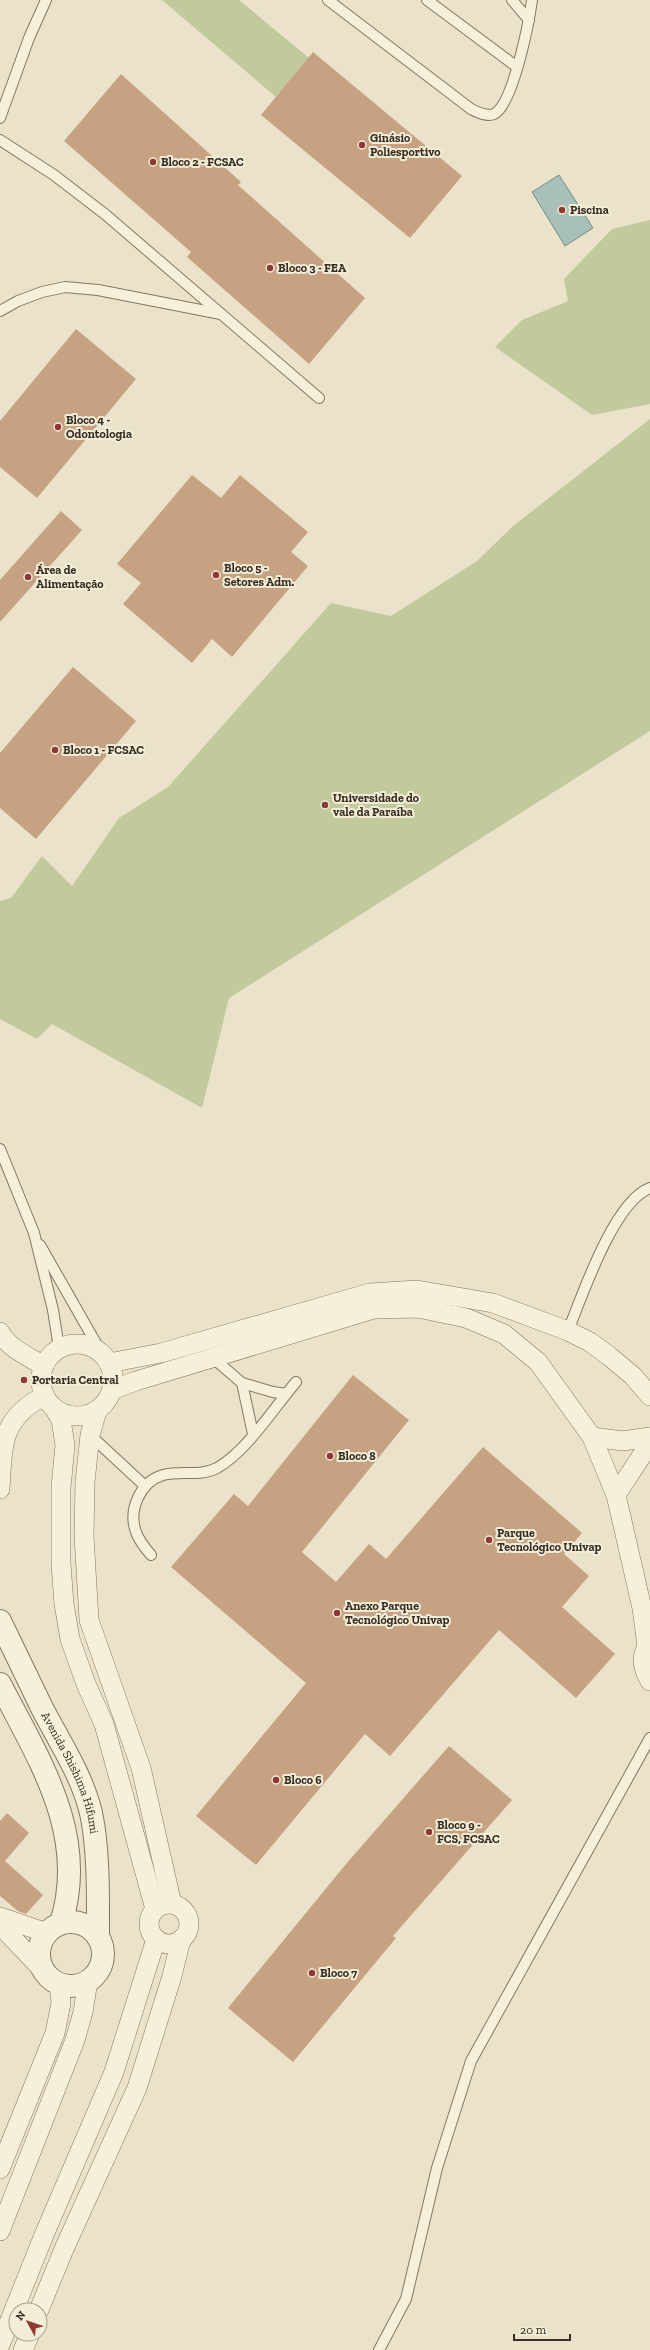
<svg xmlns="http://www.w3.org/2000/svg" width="650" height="2350" font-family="'Zilla Slab',serif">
<rect width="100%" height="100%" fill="#ebe3c9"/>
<!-- green -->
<g fill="#c1c99d">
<polygon points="162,0 239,0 309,58 276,97"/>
<polygon points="650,220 650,404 592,415 495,347 522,320 568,301 564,279 612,229"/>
<polygon points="650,419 650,731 229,998 202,1108 52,1024 37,1039 0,1019 0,901 11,898 42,856 72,886 119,818 168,787 331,603 391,616 477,561 513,526"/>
</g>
<!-- water -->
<polygon fill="#a9c0ba" stroke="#708e88" points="559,175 593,228 565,246 532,192"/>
<!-- building -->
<g fill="#c6a282">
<polygon points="313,52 462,176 410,238 261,115"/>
<polygon points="121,74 241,182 238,185 365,298 309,364 187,257 191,252 64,141"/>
<polygon points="76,329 136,379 37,498 0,467 0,421"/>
<polygon points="192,475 221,498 240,475 308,532 291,552 308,566 232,657 212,639 192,663 123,604 141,583 117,564"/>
<polygon points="61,511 82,530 0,622 0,580"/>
<polygon points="73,667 136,721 36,839 0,808 0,753"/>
<polygon points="353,1375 409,1420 302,1552 336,1582 369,1544 386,1559 483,1447 582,1533 564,1554 589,1576 562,1607 615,1654 576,1698 499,1630 390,1756 365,1734 256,1865 196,1816 306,1683 171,1567 234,1494 248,1506"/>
<polygon points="449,1746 512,1800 393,1936 396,1938 293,2062 228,2008 346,1864"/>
<polygon points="7,1813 29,1833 5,1861 43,1895 26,1914 18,1911 0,1896 0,1821"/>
</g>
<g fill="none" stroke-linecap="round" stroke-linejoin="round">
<defs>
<g id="service">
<path d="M328 0 471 109C477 112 486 117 494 114 513 105 529 22 532 0"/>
<polyline points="427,0 517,67"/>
<polyline points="512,0 529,20"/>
<polyline points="0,118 29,38 46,0"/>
<polyline points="0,140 54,175 106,215 319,398"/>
<polyline points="0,311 18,301 42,292 65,287 98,290 221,314"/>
<polyline points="0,1149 34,1233 53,1310 59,1348"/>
<polyline points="40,1245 101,1352"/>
<path d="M568 1331C582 1296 614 1201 650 1188"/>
<polyline points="213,1358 242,1383 253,1434"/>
<polyline points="242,1383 273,1392 286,1394"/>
<polyline points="90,1435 145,1486"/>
<path d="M151 1555C145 1548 139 1541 136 1532 128 1510 140 1482 163 1475 181 1470 200 1477 217 1468 247 1451 273 1409 296 1382"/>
<polyline points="379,2350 406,2299 437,2168 471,2061 650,1738"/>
</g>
<g id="minor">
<path d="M0 1332C8 1348 29 1357 44 1366"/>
<circle cx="77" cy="1380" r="36"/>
<polyline points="109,1363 161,1353 370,1293 417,1290 493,1303 568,1331 590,1342 609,1356 633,1376 650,1396"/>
<polyline points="112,1390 136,1381 374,1309 418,1308 466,1318 504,1334 538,1362 592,1437 616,1495 642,1608 647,1646"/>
<polyline points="54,1408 61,1420 65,1445 61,1488 61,1564 64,1604 70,1639 86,1684 104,1724 155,1909"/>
<polyline points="97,1411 90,1435 85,1482 84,1536 89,1620 141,1768 172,1904"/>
<polyline points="592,1437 623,1441 650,1437"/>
<path d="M0 1489C3 1445 0 1419 44 1396"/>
<polyline points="616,1495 650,1443"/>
<path d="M650 1642C640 1655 642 1668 650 1681"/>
<circle cx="169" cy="1924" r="20"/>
<polyline points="0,1917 47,1933"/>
<polyline points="0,1925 42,1969"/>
<polyline points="0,2169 55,2033 61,2003 59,1984"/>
<polyline points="0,2231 75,2040 83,2012 88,1981"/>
<polyline points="39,2310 64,2249 137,2088 172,1976 181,1939"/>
<polyline points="0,2345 44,2235 114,2072 156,1939"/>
<polyline points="23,2350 30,2334"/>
</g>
<g id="tertiary">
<path id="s1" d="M0 1621C14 1650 28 1679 42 1708 60 1743 82 1775 91 1813 99 1850 98 1899 98 1937"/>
<path d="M0 1684C39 1760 89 1835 61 1923"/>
<circle cx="71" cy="1954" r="32"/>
</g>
</defs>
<!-- service casing -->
<use href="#service" stroke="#86765f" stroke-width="12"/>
<!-- minor casing -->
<use href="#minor" stroke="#86765f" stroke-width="20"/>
<!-- tertiary casing -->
<use href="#tertiary" stroke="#86765f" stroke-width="24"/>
<!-- service -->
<use href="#service" stroke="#f6f0db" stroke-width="10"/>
<!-- minor -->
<use href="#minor" stroke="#f6f0db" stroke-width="19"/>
<!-- tertiary -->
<use href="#tertiary" stroke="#f6f0db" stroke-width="22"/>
</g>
<!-- markers -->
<g fill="#903834" stroke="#f3edd8" stroke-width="1.5">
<circle cx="362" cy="145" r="4"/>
<circle cx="153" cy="162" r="4"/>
<circle cx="562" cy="210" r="4"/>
<circle cx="270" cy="268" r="4"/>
<circle cx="58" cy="427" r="4"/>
<circle cx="216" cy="575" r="4"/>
<circle cx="28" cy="577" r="4"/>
<circle cx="55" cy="750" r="4"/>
<circle cx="325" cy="805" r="4"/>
<circle cx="24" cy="1380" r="4"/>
<circle cx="330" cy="1456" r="4"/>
<circle cx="489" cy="1540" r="4"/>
<circle cx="337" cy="1613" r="4"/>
<circle cx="276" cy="1780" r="4"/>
<circle cx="429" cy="1832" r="4"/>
<circle cx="312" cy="1973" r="4"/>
</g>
<g text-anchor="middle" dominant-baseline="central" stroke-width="4" stroke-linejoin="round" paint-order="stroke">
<!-- poi labels -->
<g font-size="12" font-weight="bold" fill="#382d21" stroke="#f3edd8" text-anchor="start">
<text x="370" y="138">Ginásio<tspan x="370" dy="14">Poliesportivo</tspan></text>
<text x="161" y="162">Bloco 2 - FCSAC</text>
<text x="570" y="210">Piscina</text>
<text x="278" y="268">Bloco 3 - FEA</text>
<text x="66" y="420">Bloco 4 -<tspan x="66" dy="14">Odontologia</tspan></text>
<text x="224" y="568">Bloco 5 -<tspan x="224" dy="14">Setores Adm.</tspan></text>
<text x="36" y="570">Área de<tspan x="36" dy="14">Alimentação</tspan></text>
<text x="63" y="750">Bloco 1 - FCSAC</text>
<text x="333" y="798">Universidade do<tspan x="333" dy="14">vale da Paraíba</tspan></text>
<text x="32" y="1380">Portaria Central</text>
<text x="338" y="1456">Bloco 8</text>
<text x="497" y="1533">Parque<tspan x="497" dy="14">Tecnológico Univap</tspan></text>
<text x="345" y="1606">Anexo Parque<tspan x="345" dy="14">Tecnológico Univap</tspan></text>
<text x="284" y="1780">Bloco 6</text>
<text x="437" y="1825">Bloco 9 -<tspan x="437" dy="14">FCS, FCSAC</tspan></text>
<text x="320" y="1973">Bloco 7</text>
</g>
<!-- street labels -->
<g font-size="12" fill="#382d21" stroke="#f3edd8">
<text stroke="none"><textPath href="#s1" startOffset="168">Avenida Shishima Hifumi</textPath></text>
</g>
</g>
<!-- north arrow -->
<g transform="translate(28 2322) rotate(310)"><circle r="19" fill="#f3edd8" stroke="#a8a08f"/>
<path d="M0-3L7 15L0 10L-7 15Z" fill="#903834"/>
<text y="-6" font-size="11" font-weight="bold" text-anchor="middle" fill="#382d21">N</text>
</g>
<!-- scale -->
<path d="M514 2334v6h56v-6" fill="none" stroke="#382d21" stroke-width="2"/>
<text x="520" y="2334" font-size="12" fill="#382d21" stroke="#f3edd8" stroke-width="3" paint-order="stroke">20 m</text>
</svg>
